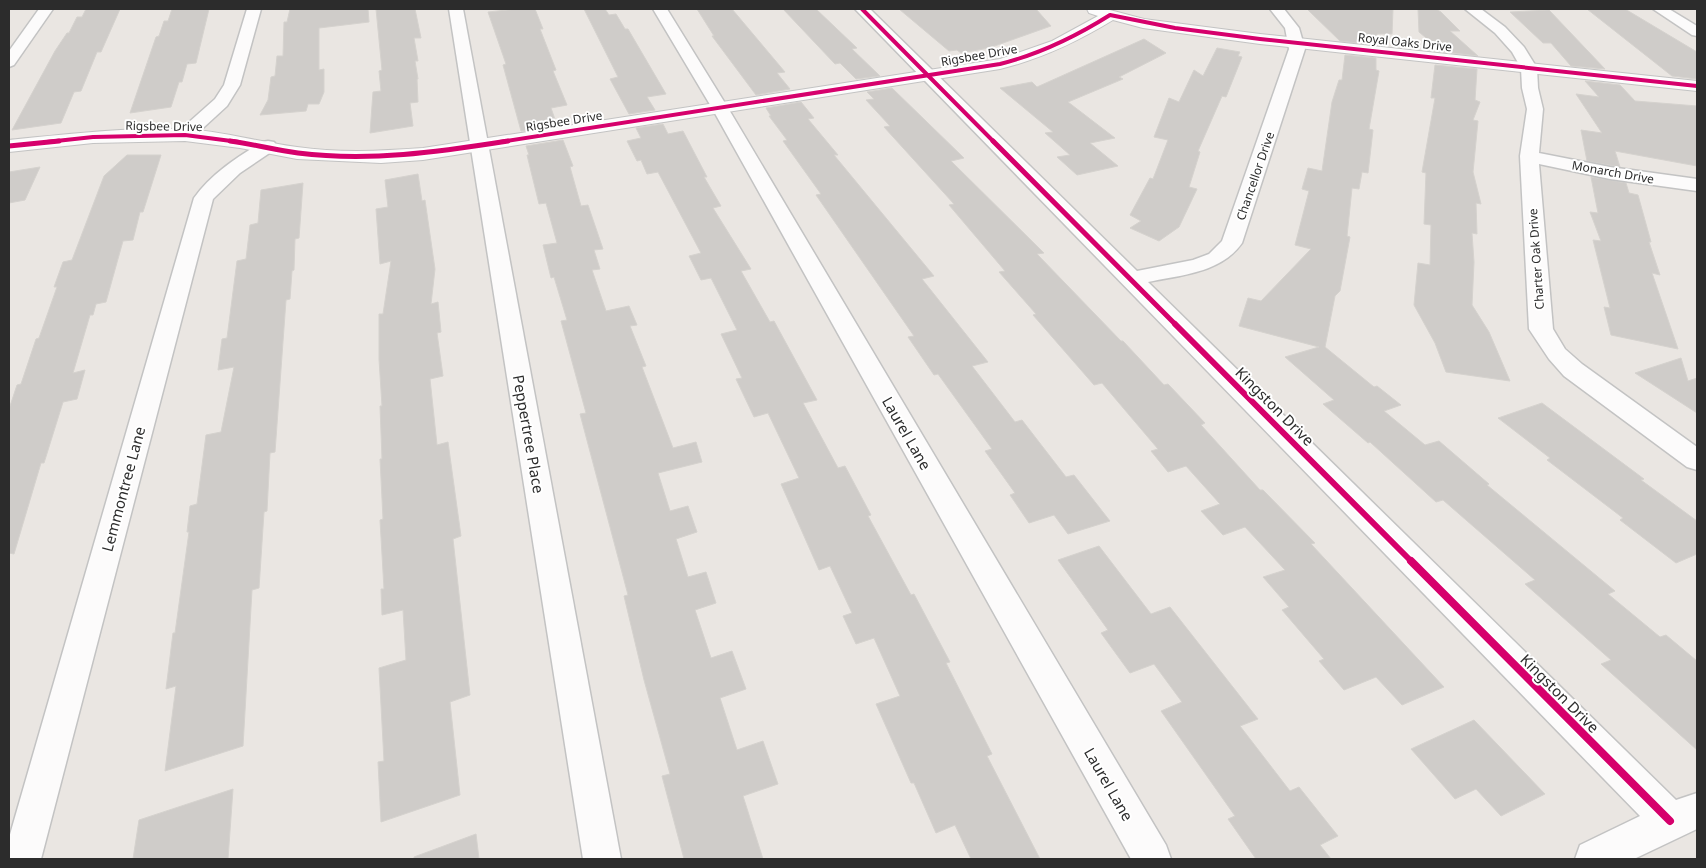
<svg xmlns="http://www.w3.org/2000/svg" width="1706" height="868" font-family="'Noto Sans',sans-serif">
<rect width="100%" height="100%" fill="#eae6e2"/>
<!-- building -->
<g fill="#cfccc9" stroke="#d5d2ce">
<polygon points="86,9 120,9 101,52 97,52 81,91 74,92 61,123 12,130 55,51 67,33 69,33 77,17 82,17"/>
<polygon points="172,9 209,9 196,63 187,64 182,82 179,82 171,107 130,113 156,37 159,36 164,21 168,21"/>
<polygon points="290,9 368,9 369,22 319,28 319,70 324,69 324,92 319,104 308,104 306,111 260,115 268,100 271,77 275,76 277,56 283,56 284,22 287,22"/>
<polygon points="376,9 415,9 421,38 414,38 418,61 415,61 418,79 417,79 418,102 410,103 413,126 370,133 373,92 381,91 379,71 382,70"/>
<polygon points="516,9 535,9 543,29 540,29 556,70 553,71 567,105 551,108 557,125 521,131 503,65 506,64 488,12"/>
<polygon points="584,9 605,9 609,15 616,14 625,29 628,29 666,94 647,97 655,110 629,114 610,79 618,77"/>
<polygon points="697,9 732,9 785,72 777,73 790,89 756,95 712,36 714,36"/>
<polygon points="783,9 816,9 857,48 852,49 880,76 856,79 840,63 835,64"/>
<polygon points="899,9 1036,9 1051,26 989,48 961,53 957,50 949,51"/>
<polygon points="1307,9 1393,9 1392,34 1377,34 1376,45 1340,41"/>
<polygon points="1418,9 1436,9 1441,12 1460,31 1450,31 1478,56 1437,51 1438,48 1419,32"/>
<polygon points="1587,9 1625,9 1697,52 1697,79 1672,76"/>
<polygon points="1549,10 1605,69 1571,66 1551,43 1543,43 1510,12"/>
<polygon points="1144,39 1166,53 1119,77 1123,79 1068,102 1115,138 1090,143 1118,166 1077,175 1057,157 1070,155 1045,133 1053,132 1000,88 1032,82 1037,87"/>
<polygon points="1217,48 1240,52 1238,56 1242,57 1226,97 1222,96 1198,151 1200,152 1189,187 1197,189 1179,227 1159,241 1130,228 1141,221 1130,215 1150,178 1153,179 1168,140 1154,137 1169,98 1179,102 1194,70 1203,76"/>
<polygon points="1345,55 1376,58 1376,70 1379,71 1369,129 1373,130 1368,173 1362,172 1359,189 1352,188 1347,236 1350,237 1340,291 1335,296 1325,347 1374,387 1377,386 1401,405 1384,411 1425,445 1439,441 1489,484 1487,485 1615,591 1608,594 1660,637 1666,635 1697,661 1697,750 1601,664 1611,660 1525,584 1535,580 1443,500 1436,502 1370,442 1368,443 1323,404 1334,400 1285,357 1319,347 1239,326 1248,298 1261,301 1311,249 1295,245 1309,191 1302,189 1308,168 1322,171 1332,102 1339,80 1342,80"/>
<polygon points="1435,65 1477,69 1475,100 1480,102 1473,120 1478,121 1473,172 1481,204 1476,203 1477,234 1472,233 1474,262 1472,305 1489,332 1510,381 1446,372 1435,343 1414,305 1418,263 1430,265 1431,225 1424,224 1426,173 1422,172 1435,98 1431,98"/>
<polygon points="1585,81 1620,85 1635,101 1697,106 1697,166 1615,151 1620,167 1587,161 1581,130 1602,133 1576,94 1599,97"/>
<polygon points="892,88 964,158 951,161 1044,253 1037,254 1121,341 1123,341 1164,385 1168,384 1205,423 1201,425 1260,490 1263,490 1315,543 1311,544 1444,687 1402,705 1376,677 1344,690 1319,661 1324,659 1282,610 1289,607 1263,577 1285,570 1245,527 1223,535 1201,511 1220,504 1186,466 1168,472 1151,451 1158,449 1102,383 1094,385 1033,315 1036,314 999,272 1005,271 949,205 954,204 884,127 890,126 866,100 874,99 867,92"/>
<polygon points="801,102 814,118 808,119 838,155 834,155 934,276 922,279 988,362 972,366 1015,422 1022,420 1066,477 1074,475 1110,521 1068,534 1054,515 1029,523 1010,495 1015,493 985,451 992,449 938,374 934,375 908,337 914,336 816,195 821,194 783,141 787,140 769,116 771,116 766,108"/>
<polygon points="663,124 668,134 683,131 707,177 704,177 721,206 713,208 751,269 741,271 770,322 774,321 817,400 803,403 838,468 845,466 871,515 868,516 911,595 914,594 950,662 946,663 992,754 987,756 1040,859 971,859 955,825 936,833 914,783 911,783 876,704 900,696 874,638 856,644 843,616 852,613 830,566 819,570 781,484 799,478 768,413 754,417 736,379 742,378 721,334 737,330 711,278 701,280 689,256 701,253 658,172 647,174 641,160 637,161 627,141 641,138 636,128"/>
<polygon points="563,140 573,166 570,167 581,206 588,205 603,249 594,250 600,269 592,270 606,311 629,306 637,325 630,326 646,366 642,367 673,448 696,442 702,462 658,473 670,511 688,506 697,532 676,539 688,577 706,572 716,603 695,610 711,658 732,651 746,689 720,698 737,750 763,741 778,784 743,796 763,859 684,859 662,776 670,774 644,680 624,596 628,595 580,414 586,413 561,321 567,320 554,277 551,278 543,245 557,243 546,203 539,204 527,155 529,155 526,146"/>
<polygon points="127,155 161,155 143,212 140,212 133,240 123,241 106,302 96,304 93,315 90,315 73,373 85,370 77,399 63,402 44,463 41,463 14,554 9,553 9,409 17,385 21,384 36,339 39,338 57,287 54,287 63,262 72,260 104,176"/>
<polygon points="40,167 25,200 9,203 9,172"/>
<polygon points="418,174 422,201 425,200 435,269 431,304 438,302 441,332 437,333 443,376 430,379 437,445 448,442 461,536 453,539 470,695 450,702 460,795 381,822 378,762 384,761 379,668 406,660 403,610 382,615 381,589 384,589 380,520 383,519 380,459 382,459 380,406 382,406 379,359 379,314 383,314 391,261 380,264 376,209 388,207 385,180"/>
<polygon points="1591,177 1626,183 1629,193 1638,195 1651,242 1649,242 1660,275 1652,273 1678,349 1611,335 1604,307 1610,308 1593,240 1601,241 1590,212 1598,213"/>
<polygon points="303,183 299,238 295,239 294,270 292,271 290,299 286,300 275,452 270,453 267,511 264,512 259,588 252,590 243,746 165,771 176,686 166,689 173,633 175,633 189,532 187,532 190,506 197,504 206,435 221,432 234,367 218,370 222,339 227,338 237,261 246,259 250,225 258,223 261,190"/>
<polygon points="1681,358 1688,381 1697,378 1697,413 1635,373"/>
<polygon points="1542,403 1644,479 1641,480 1697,521 1697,554 1676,563 1620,520 1623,518 1547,460 1550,458 1498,418"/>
<polygon points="1099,546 1151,614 1170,607 1258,719 1240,726 1290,791 1299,787 1338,836 1320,845 1331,859 1256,859 1228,819 1235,816 1161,711 1182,702 1154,664 1130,673 1101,633 1108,630 1058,560"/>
<polygon points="1474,720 1545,794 1501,816 1476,789 1455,799 1411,749"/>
<polygon points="233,789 228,859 133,859 139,820"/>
<polygon points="476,834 479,859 414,859 414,857"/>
</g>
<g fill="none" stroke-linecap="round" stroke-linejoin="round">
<defs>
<g id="street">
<polygon points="39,9 53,9 14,65 9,67 9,51"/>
<polygon points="247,9 261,9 240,85 227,106 191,139 185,140 179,139 176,135 179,131 215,99 224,85"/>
<polygon points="449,9 463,9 621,859 583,859"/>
<polygon points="653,9 667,9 728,108 1166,845 1171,859 1131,859 712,108"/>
<path d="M855 9H870L1137 271 1193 260 1209 254 1222 241 1289 49 1285 28 1270 9H1284L1299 28 1305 49 1242 243C1221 273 1181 275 1148 282L1676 800 1697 793V829L1634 859H1575L1580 845 1640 816Z"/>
<polygon points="1465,9 1481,9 1505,27 1524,47 1537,68 1538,88 1543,109 1539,153 1610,167 1697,179 1697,191 1610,179 1539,164 1553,329 1565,349 1582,364 1697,447 1697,470 1687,467 1564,376 1549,359 1529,329 1520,156 1527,109 1522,88 1521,68 1512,52 1495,33"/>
<polygon points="1653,9 1669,9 1697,26 1697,36 1692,35"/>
<path d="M268 141 274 142 277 146 274 150 240 173 213 199 41 859H9V838L194 198C211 174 237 157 262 142Z"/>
</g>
<path id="secondary" d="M1087 9H1106L1144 19 1260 34 1697 81V91L1260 44 1143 28 1113 20C1077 42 1041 59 1000 69L423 160 381 163 297 159 240 148 185 141 93 143 9 152V140C67 134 126 127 184 129 222 131 259 142 297 147 339 153 381 151 423 148L1000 59 1052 41 1098 16 1089 13Z"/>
</defs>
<!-- street casing -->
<use href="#street" stroke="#c3c3c3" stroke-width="3"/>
<!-- secondary casing -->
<use href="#secondary" stroke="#c3c3c3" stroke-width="2"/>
<!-- street -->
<use href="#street" fill="#fcfbfb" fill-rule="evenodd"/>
<!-- secondary -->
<use href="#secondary" fill="#fcfbfb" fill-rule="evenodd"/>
<defs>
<g id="cycleway-far3">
<polyline points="862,9 994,142"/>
<polyline points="47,142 93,137 185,135 239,142"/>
<path d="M500 142 1000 64C1040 54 1075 37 1110 15L1175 28 1260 39 1697 86"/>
</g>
<g id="cycleway-far2">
<path d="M230 141C253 144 275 150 298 153 369 162 438 152 508 141"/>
<polyline points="993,141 1176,325"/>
<polyline points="9,146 59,141"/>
</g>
<polyline id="cycleway-far1" points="1175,324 1412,562"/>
<polyline id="cycleway" points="1411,561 1670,821"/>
</defs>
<!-- cycleway-far3 casing -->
<use href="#cycleway-far3" stroke="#fff" stroke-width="5.5"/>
<!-- cycleway-far2 casing -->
<use href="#cycleway-far2" stroke="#fff" stroke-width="8"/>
<!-- cycleway-far1 casing -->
<use href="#cycleway-far1" stroke="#fff" stroke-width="9"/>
<!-- cycleway casing -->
<use href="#cycleway" stroke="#fff" stroke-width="11"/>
<!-- cycleway-far3 -->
<use href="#cycleway-far3" stroke="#d6006c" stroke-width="4"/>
<!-- cycleway-far2 -->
<use href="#cycleway-far2" stroke="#d6006c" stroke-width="5"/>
<!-- cycleway-far1 -->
<use href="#cycleway-far1" stroke="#d6006c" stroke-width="6"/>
<!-- cycleway -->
<use href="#cycleway" stroke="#d6006c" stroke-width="8"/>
</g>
<g text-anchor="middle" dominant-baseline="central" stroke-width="4" stroke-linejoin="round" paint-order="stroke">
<!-- far-street labels -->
<g font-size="12" fill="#2c2c2c" stroke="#fff">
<text transform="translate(1405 42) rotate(6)">Royal Oaks Drive</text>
<text transform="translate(979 55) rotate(-10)">Rigsbee Drive</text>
<text transform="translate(564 121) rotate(-9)">Rigsbee Drive</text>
<text transform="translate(164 126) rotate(1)">Rigsbee Drive</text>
<text transform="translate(1613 172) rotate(10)">Monarch Drive</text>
<text transform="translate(1255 176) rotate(-71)">Chancellor Drive</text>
<text transform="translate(1536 259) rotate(-94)">Charter Oak Drive</text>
</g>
<!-- street labels -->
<g font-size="15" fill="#2c2c2c" stroke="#fff">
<text transform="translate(1275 406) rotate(45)">Kingston Drive</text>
<text transform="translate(907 433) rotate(60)">Laurel Lane</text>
<text transform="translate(529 434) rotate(80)">Peppertree Place</text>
<text transform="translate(123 489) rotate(-75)">Lemmontree Lane</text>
<text transform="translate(1560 693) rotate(45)">Kingston Drive</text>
<text transform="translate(1109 784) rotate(60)">Laurel Lane</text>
</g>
</g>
<!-- border -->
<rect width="1706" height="868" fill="none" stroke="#2c2c2c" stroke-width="20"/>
</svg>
